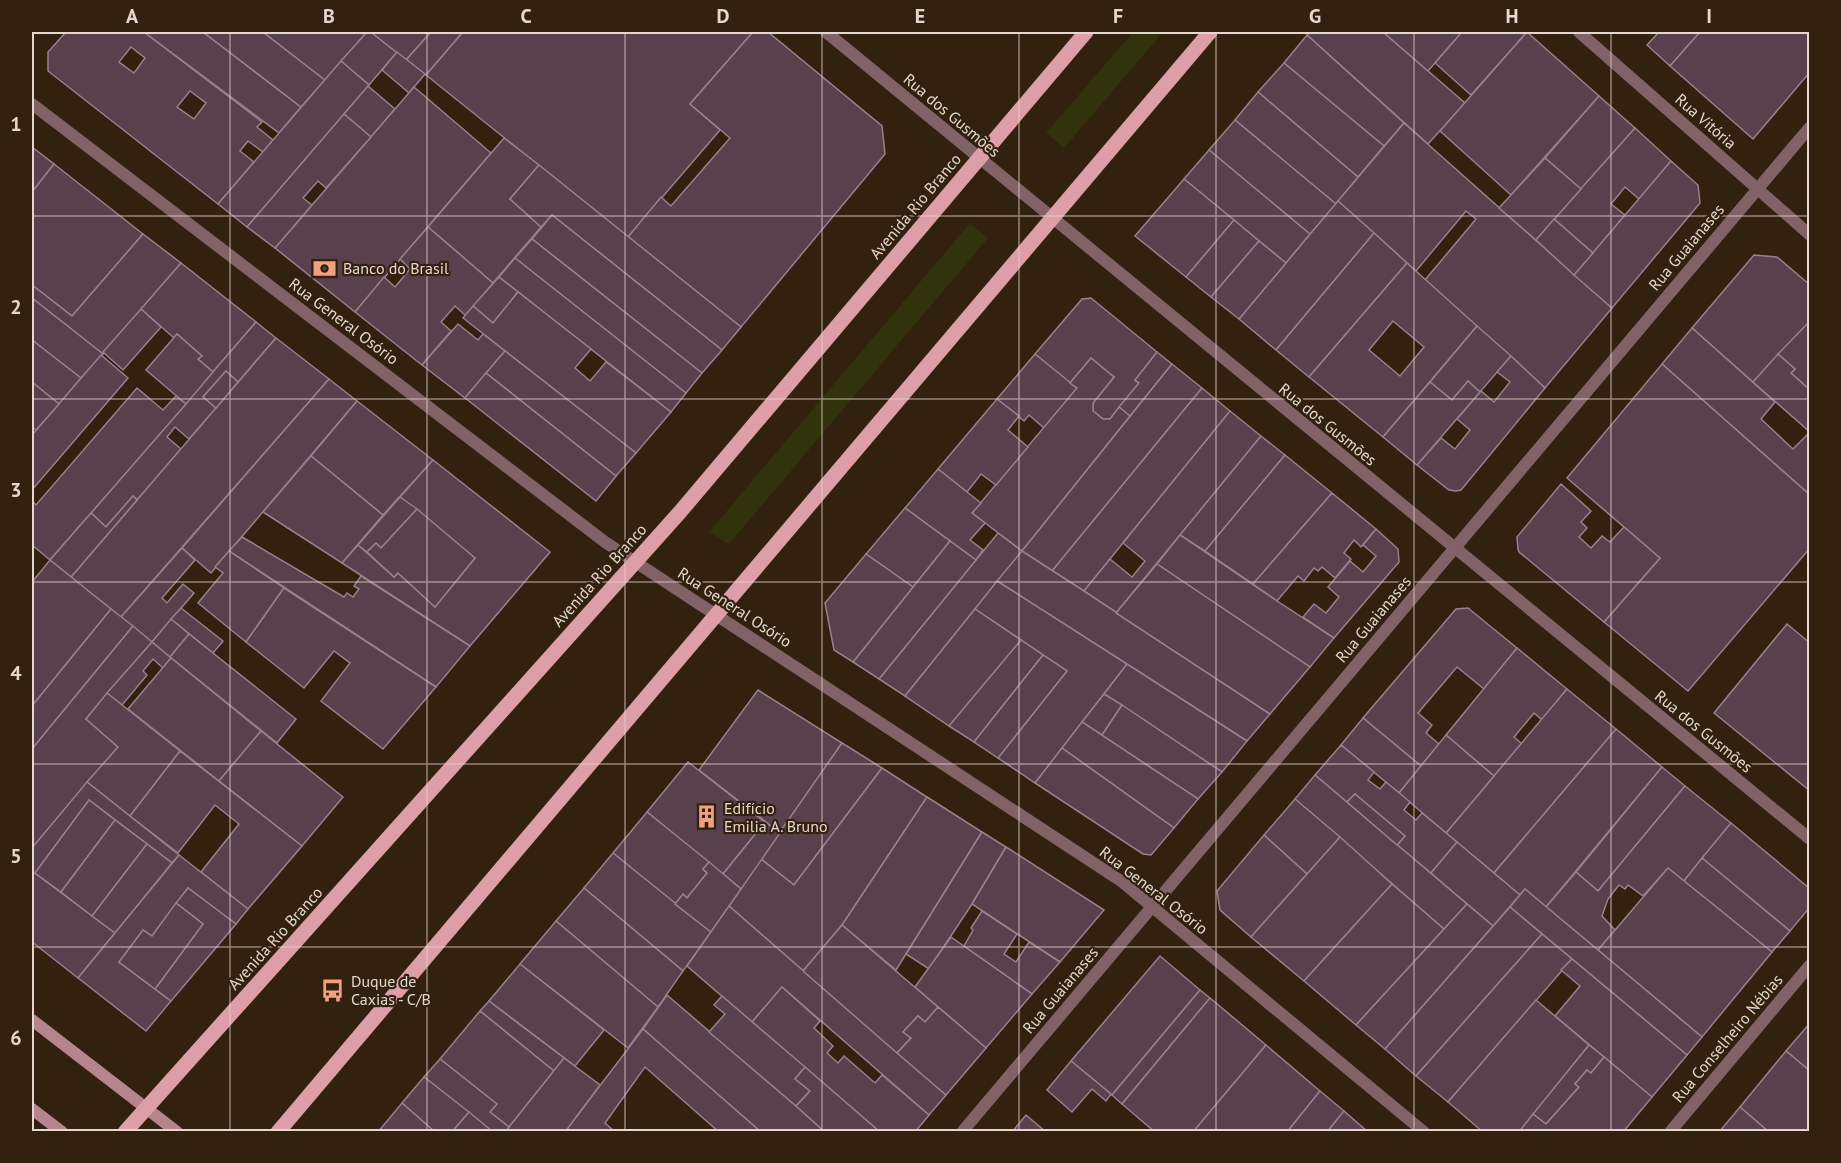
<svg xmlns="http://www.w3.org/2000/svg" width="1841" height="1163" font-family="'PT Sans',sans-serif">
<rect width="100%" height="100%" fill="#332110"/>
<!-- green -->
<g fill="#31330c">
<polygon points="1133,32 1163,32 1064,148 1046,133"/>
<polygon points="970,223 988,238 729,544 709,532"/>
</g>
<!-- building -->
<g fill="#58404d" stroke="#9b7f8e" stroke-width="1.5" fill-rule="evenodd">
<path d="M66 32H144L262 122 257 127 273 140 263 152 248 141 240 151 254 162 218 204 48 71V52ZM131 47 145 58 134 73 119 62ZM190 91 206 103 194 119 177 107Z"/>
<polygon points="144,32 203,32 301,107 279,133"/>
<polygon points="203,32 263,32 325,80 301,107"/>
<polygon points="263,32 367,32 325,80"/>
<polygon points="367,32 371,32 397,52 369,85 341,61"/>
<polygon points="371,32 431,32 406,60"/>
<polygon points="431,32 463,32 426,75 406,60"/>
<polygon points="463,32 753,32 690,104 720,130 628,237 426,75"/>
<polygon points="753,32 768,32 882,126 885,154 741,327 628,237 661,197 671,206 730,138 690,104"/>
<polygon points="1311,32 1383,32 1465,103 1428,144 1307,35"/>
<polygon points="1383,32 1462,32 1428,71"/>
<polygon points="1462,32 1527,32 1471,95 1435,63"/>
<polygon points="1527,32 1599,96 1511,195 1440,131"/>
<polygon points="1659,32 1700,32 1670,66 1647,45"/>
<polygon points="1700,32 1810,32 1810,72 1753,139 1670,66"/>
<polygon points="1307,35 1404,123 1384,146 1284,63"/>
<polygon points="397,52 425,74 409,93 382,70"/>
<polygon points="341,61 369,85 247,227 218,204"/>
<polygon points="1284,63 1384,146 1358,177 1258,92"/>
<polygon points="368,86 395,109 371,137 344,114"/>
<polygon points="414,87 491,153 355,312 275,248"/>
<polygon points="1258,92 1358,177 1336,204 1235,120"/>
<polygon points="1599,96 1635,128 1581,189 1545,158"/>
<polygon points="344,114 371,137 326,188 318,181 303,198 312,205 275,248 247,227"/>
<polygon points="1235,120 1336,204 1310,234 1209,150"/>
<polygon points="1404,123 1612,308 1545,388 1425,280 1476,219 1466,211 1416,271 1338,201"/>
<polygon points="1635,128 1671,161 1639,199 1625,187 1611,204 1625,215 1593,253 1554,219"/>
<polygon points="504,138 539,165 510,199 541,227 493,283 428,227"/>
<polygon points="32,147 54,164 32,192"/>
<polygon points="1209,150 1310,234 1286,263 1184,179"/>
<polygon points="1545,158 1581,189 1536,240 1499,208"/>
<polygon points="1671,161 1698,185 1700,203 1612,308 1574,275"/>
<polygon points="54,164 143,234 72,316 32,285 32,192"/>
<polygon points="539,165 741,327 722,350 552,215 541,227 510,199"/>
<polygon points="1184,179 1234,220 1186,277 1135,236"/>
<polygon points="1338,201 1374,233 1276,350 1239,319"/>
<polygon points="552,215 722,350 702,373 532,239"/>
<polygon points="1554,219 1593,253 1574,275 1536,240"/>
<polygon points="1234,220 1259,241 1211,297 1186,277"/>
<polygon points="428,227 493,283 466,316 455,306 441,322 451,331 422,365 355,312 384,277 395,287 410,269 400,259"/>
<polygon points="1374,233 1407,263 1309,377 1276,350"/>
<polygon points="143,234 181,263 103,354 32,298 32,285 72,316"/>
<polygon points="532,239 702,373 686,393 515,258"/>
<polygon points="1259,241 1286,263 1239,319 1211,297"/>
<polygon points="1754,255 1777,257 1810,285 1810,321 1753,382 1692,328"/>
<polygon points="515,258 686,393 671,412 499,277"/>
<polygon points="181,263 256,322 213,372 198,359 202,356 177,334 174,338 141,309"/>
<path d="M1407 263 1477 326 1383 437 1309 377ZM1393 321 1424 347 1400 376 1369 350Z"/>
<polygon points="499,277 518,292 493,323 473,306"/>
<polygon points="518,292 591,349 575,368 590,381 606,362 671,412 636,453 463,318 473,306 493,323"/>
<polygon points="32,298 103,354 81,378 32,340"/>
<polygon points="1091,298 1157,352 1135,380 1139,383 1110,419 1103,419 1093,411 1093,403 1114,377 1091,358 1070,383 1035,354 1082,299"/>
<polygon points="141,309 161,327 123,370 103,352"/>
<polygon points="1810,321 1810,390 1791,373 1795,369 1778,354"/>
<polygon points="256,322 276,338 238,382 226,371 203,397 216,408 189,439 175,427 167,437 181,449 137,500 133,496 106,527 91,513"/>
<polygon points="458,324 478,340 483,334 505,351 465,398 422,365"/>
<polygon points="1477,326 1511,356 1480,392 1468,381 1452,400 1430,382"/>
<polygon points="1692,328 1775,402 1761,419 1793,449 1810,432 1810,495 1662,364"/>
<polygon points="177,334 202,356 198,359 213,372 186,404 146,370"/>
<polygon points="276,338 329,379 121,617 71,577"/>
<polygon points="32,340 81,378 59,404 32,382"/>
<polygon points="505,351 636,453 616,476 486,373"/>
<polygon points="1157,352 1172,364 1130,416 1119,407 1139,383 1135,380"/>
<polygon points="1035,354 1077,388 1044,428 1029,415 1024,421 997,399"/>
<polygon points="1778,354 1795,369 1791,373 1810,390 1810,432 1753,382"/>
<polygon points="101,355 128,378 32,490 32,435"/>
<polygon points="1511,356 1545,388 1461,490 1456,491 1449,490 1417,465 1441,438 1455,449 1470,430 1457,419 1481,391 1494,402 1510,382 1497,372"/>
<polygon points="1091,358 1114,377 1093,403 1093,411 1103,419 1110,419 1119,407 1130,416 1022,551 972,513 1077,388 1070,383"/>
<polygon points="1172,364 1202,388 1052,571 1022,551"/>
<polygon points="1662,364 1810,495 1810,548 1688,691 1604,622 1660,558 1567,478"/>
<polygon points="226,371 238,382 216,408 203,397"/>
<polygon points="486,373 616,476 596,501 465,398"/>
<polygon points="329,379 357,401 211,573 182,548"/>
<polygon points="1468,381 1480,392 1417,465 1383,437 1430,382 1452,400"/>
<polygon points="32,382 59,404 36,430 32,427"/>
<polygon points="137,388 163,410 176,396 186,404 50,560 32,545 32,501 36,505"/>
<polygon points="1202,388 1230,411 1084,591 1052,571"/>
<polygon points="997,399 1019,416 1008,430 1028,447 996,485 981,474 967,492 938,469"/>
<polygon points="357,401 433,460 383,515 311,456"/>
<polygon points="1230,411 1261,436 1116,613 1084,591 1110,559 1132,577 1145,561 1123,543"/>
<polygon points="1261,436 1285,455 1205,551 1180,535"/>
<polygon points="1285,455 1332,493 1253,584 1205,551"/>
<polygon points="311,456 383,515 342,563 263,512"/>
<polygon points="433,460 550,552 470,646 342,563 358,545 394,577 398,573 435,607 475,558 400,497"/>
<polygon points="938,469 981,503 972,513 985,523 970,540 983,550 976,560 905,508"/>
<polygon points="1561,484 1591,511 1581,522 1587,528 1579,537 1591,548 1602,536 1610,542 1624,527 1660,558 1604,622 1519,552 1518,549 1517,537"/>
<polygon points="1332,493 1376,529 1361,547 1354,540 1344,553 1351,559 1335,578 1322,567 1318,571 1314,568 1304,581 1298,576 1277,601 1253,584"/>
<polygon points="133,496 137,500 71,577 50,560 91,513 106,527"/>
<polygon points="400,497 417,509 381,548 376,543 367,552 358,545"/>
<polygon points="905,508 950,541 913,587 866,554"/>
<polygon points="417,509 475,558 435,607 398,573 394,577 367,552 376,543 381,548"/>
<polygon points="1376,529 1398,549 1399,562 1334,638 1303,617 1314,604 1326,613 1339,597 1328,587 1350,561 1363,572 1376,556 1363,545"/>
<polygon points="998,533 1022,551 975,609 905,696 879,679"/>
<polygon points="1180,535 1277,601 1334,638 1310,667 1157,564"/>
<polygon points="242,537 344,597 347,593 353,597 359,589 354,586 361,576 470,646 436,687 229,551"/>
<polygon points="950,541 976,560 879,679 853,662"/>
<polygon points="182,548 195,560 162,598 167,603 183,584 194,593 152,642 121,617"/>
<polygon points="229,551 284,588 246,642 198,603 223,573 215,567"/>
<polygon points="1022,551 1084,591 1270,714 1247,741 997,581"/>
<polygon points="866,554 913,587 853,662 834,650 825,603"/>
<polygon points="50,560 111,609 32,706 32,582"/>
<polygon points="1157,564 1310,667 1270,714 1116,613"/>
<polygon points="997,581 1127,664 1035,783 998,758 1067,671 975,609"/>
<polygon points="284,588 436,687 383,749 321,701 350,663 334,651 304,688 246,642"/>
<polygon points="181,608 223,641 213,653 171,619"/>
<polygon points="1468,608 1517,648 1484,689 1457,667 1418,713 1432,725 1426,733 1439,744 1421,766 1363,718 1456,609"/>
<polygon points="111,609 133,626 32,749 32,706"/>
<polygon points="975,609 1021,640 949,726 905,696"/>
<polygon points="171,619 189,634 170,657 152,642"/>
<polygon points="1787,624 1810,643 1810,791 1714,713"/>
<polygon points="133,626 152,642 86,719 118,747 32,848 32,749"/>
<polygon points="189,634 296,719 277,743 170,657"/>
<polygon points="1021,640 1043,655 974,742 949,726"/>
<polygon points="152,642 171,658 163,668 153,659 143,671 147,675 122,705 107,693"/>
<polygon points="1517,648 1567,689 1542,720 1534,713 1514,737 1522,744 1494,776 1446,735"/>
<polygon points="1043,655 1067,671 998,758 974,742"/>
<polygon points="171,658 261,731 219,781 128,709"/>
<polygon points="1127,664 1247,741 1222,772 1104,694"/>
<polygon points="1567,689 1616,729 1494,873 1446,833"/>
<polygon points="758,690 842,743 780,833 699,770"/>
<polygon points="107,693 180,751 130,816 87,782 118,747 86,719"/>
<polygon points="1104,694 1122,705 1102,735 1082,722"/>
<polygon points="1122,705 1222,772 1198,799 1102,735"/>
<polygon points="1363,718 1421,766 1399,793 1341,745"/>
<polygon points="1082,722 1198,799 1174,828 1062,748"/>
<polygon points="1616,729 1662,767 1546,907 1525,889 1520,895 1494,873"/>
<polygon points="261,731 343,797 302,846 219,781"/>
<polygon points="1446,735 1494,776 1446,833 1399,793"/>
<polygon points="842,743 882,768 794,885 761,859"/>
<polygon points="1341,745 1374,772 1368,780 1380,789 1386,782 1410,802 1404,810 1416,820 1422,813 1457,842 1431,873 1397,845 1405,836 1355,794 1347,802 1315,775"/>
<polygon points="1062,748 1174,828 1151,855 1143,854 1035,783"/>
<polygon points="180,751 302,846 248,909 201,872 239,824 215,805 178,853 130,816"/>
<polygon points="688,762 765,822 723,874 647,812"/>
<polygon points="1662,767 1685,786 1598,891 1576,872"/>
<polygon points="882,768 927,797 842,925 803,971 729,906 761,859 794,885"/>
<polygon points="1315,775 1467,904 1444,929 1295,799"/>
<polygon points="87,782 179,855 172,863 89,800 35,873 115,933 78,978 32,942 32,848"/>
<polygon points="1685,786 1731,823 1684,881 1668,868 1643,896 1628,885 1625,889 1619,885 1608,899 1602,916 1615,930 1598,950 1546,907 1576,872 1598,891"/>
<polygon points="1355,794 1405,836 1397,845 1347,802"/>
<polygon points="927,797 982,832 896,970 842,925"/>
<polygon points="1295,799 1340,837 1307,874 1264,835"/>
<polygon points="89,800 115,820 61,892 35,873"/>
<polygon points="647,812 709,862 703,869 707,873 687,898 683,894 675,904 613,853"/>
<polygon points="115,820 147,844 92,916 61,892"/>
<polygon points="765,822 780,833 741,889 723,874"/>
<polygon points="1731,823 1809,888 1810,907 1790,931 1702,858"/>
<polygon points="982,832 1006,847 972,904 929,969 906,954"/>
<polygon points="1264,835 1307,874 1251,937 1220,910 1217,891"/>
<polygon points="1340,837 1392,884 1304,981 1251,937"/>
<polygon points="1457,842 1520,895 1493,926 1431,873"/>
<polygon points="147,844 172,863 115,933 92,916"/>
<polygon points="1006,847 1104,910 1060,962 972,904"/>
<polygon points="613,853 711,932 683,971 584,888"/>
<polygon points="179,855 248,909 236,924 188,888 152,936 143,930 119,962 171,1001 146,1031 78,978"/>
<polygon points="1702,858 1790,931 1772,952 1684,881"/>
<polygon points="709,862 741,889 711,932 675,904 683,894 687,898 707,873 703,869"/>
<polygon points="1668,868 1772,952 1702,1037 1598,950"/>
<polygon points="1392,884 1444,929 1356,1025 1304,981"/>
<polygon points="188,888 236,924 171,1001 155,989 203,924 176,903"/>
<polygon points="584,888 683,971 658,1007 556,921"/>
<polygon points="1525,889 1702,1037 1687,1055 1510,907"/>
<polygon points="176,903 203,924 155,989 119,962 143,930 152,936"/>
<polygon points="1467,904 1493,926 1385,1049 1356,1025"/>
<polygon points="729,906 946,1095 929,1115 782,987 752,1022 687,966"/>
<polygon points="1510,907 1542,934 1416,1076 1385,1049"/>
<polygon points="982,911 1017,934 1004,954 1016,962 1029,942 1060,962 1032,994 964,946 973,930 971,928"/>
<polygon points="556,921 658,1007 628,1048 520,964"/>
<polygon points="842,925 938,1007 925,1022 918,1016 903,1032 911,1038 897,1053 803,971"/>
<polygon points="1542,934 1572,959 1448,1102 1416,1076"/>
<polygon points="951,937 1032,994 986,1048 915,987"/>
<polygon points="1160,956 1200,990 1112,1095 1071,1061"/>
<polygon points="1572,959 1687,1055 1652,1097 1555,1016 1580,986 1561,970"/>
<polygon points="520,964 604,1030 575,1066 489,1001"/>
<polygon points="782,987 820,1021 814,1028 833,1046 827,1053 838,1063 844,1056 875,1083 882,1075 929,1115 915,1132 880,1132 752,1022"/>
<polygon points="1200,990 1210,998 1122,1104 1112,1095"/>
<polygon points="667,995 796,1106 825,1132 761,1132 643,1029"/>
<polygon points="722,996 805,1067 795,1079 810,1091 796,1106 709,1032 725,1014 714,1005"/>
<polygon points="1210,998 1266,1045 1193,1132 1155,1132 1122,1104"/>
<polygon points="1536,1000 1589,1045 1519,1132 1483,1132 1448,1102"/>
<polygon points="489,1001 564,1058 554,1071 480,1011"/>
<polygon points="938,1007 986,1048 946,1095 897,1053 911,1038 903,1032 918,1016 925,1022"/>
<polygon points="480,1011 554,1071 509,1127 490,1112 497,1104 440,1059"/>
<polygon points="1810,1023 1810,1071 1786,1051"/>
<polygon points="643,1029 761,1132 719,1132 645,1067 605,1123 615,1132 570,1132 567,1129"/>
<polygon points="1266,1045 1320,1091 1287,1132 1193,1132"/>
<polygon points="1589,1045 1604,1057 1591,1073 1587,1070 1575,1084 1579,1087 1546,1124 1533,1114"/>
<polygon points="1786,1051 1810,1071 1810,1132 1769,1132 1740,1107"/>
<polygon points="1604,1057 1652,1097 1623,1132 1519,1132 1533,1114 1546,1124 1579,1087 1575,1084 1587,1070 1591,1073"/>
<polygon points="564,1058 600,1085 565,1132 505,1132"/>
<polygon points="440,1059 497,1104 490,1112 509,1127 505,1132 493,1132 424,1077"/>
<polygon points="1071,1061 1111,1094 1106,1101 1092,1089 1072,1112 1047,1090"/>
<polygon points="805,1067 880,1132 825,1132 796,1106 810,1091 795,1079"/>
<polygon points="424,1077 469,1112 452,1132 435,1132 402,1103"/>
<polygon points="1320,1091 1344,1111 1327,1132 1287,1132"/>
<polygon points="402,1103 435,1132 378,1132"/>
<polygon points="1740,1107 1769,1132 1719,1132"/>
<polygon points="1344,1111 1368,1132 1327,1132"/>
<polygon points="469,1112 493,1132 452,1132"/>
<polygon points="1026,1115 1046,1132 1012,1132"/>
</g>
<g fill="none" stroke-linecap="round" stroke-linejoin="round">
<!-- minor -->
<g stroke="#816267" stroke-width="12">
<polyline points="826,32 1810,839"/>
<polyline points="32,104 605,542 1121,881 1424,1132"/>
<polyline points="962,1132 1810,127"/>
<polyline points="1670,1132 1810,965"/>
</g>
<!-- tertiary -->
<polyline stroke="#816267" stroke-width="12" points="1579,32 1810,235"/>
<!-- secondary -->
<g stroke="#b5848c" stroke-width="12">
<polyline points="32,1020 177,1132"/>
<polyline points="32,1109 62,1132"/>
</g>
<!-- primary -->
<g stroke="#dd9ea8" stroke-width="15">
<polyline points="125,1132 680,512 1086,32"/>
<polyline points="278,1132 1210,32"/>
</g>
</g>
<!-- grid -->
<path fill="none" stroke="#e4d7cd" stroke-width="1.5" stroke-opacity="0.55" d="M230 32V1132M427 32V1132M625 32V1132M822 32V1132M1019 32V1132M1216 32V1132M1414 32V1132M1611 32V1132M32 216H1810M32 399H1810M32 582H1810M32 764H1810M32 947H1810"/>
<!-- icons -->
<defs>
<symbol id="bank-bare" viewBox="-9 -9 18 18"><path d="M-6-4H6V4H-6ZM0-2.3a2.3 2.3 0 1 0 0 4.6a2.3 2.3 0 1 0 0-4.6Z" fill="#f2a17e" stroke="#332110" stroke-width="2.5" paint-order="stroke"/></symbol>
<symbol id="building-bare" viewBox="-9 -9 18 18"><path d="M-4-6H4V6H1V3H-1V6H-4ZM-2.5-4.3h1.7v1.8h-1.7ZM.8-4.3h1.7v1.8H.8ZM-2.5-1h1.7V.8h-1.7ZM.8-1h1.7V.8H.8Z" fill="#f2a17e" stroke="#332110" stroke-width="2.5" paint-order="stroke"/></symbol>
<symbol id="bus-bare" viewBox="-9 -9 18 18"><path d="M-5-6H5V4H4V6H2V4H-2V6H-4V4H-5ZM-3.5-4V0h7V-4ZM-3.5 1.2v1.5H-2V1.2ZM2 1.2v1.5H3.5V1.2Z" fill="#f2a17e" stroke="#332110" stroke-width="2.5" paint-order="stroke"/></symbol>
</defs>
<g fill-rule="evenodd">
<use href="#bank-bare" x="308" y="252" width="33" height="33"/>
<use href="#building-bare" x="690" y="800" width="33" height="33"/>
<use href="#bus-bare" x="316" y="974" width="33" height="33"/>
</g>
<g text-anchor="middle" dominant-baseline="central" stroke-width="4.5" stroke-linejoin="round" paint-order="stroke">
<!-- street labels -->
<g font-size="16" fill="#e4d7cd" stroke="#332110">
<text transform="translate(952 115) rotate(40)">Rua dos Gusmões</text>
<text transform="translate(1706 121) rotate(41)">Rua Vitória</text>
<text transform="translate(915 206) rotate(-50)">Avenida Rio Branco</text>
<text transform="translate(1686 247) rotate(-50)">Rua Guaianases</text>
<text transform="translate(344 321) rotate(37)">Rua General Osório</text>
<text transform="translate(1328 424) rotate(39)">Rua dos Gusmões</text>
<text transform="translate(599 575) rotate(-48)">Avenida Rio Branco</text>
<text transform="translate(735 607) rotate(33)">Rua General Osório</text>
<text transform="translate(1373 619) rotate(-50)">Rua Guaianases</text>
<text transform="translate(1704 731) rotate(39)">Rua dos Gusmões</text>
<text transform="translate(1154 890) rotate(38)">Rua General Osório</text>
<text transform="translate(275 938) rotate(-48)">Avenida Rio Branco</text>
<text transform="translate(1060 990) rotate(-50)">Rua Guaianases</text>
<text transform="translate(1727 1038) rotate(-50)">Rua Conselheiro Nébias</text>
</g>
<!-- poi labels -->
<g font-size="16" fill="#e4d7cd" stroke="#332110" text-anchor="start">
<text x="343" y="268">Banco do Brasil</text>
<text x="724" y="808">Edifício<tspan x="724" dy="18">Emilia A. Bruno</tspan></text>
<text x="351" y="981">Duque de<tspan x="351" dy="18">Caxias - C/B</tspan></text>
</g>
</g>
<!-- border -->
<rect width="1841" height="1163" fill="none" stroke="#332110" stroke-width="66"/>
<rect x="33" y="33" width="1775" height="1097" fill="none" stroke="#e4d7cd" stroke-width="2"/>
<g font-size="20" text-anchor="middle" font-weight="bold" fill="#e4d7cd">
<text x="132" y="23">A</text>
<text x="329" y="23">B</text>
<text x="526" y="23">C</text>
<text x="723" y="23">D</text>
<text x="920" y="23">E</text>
<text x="1118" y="23">F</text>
<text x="1315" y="23">G</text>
<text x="1512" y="23">H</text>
<text x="1709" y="23">I</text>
<text x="16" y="131">1</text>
<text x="16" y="314">2</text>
<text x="16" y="497">3</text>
<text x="16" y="680">4</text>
<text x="16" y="863">5</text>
<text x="16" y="1045">6</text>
</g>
</svg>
